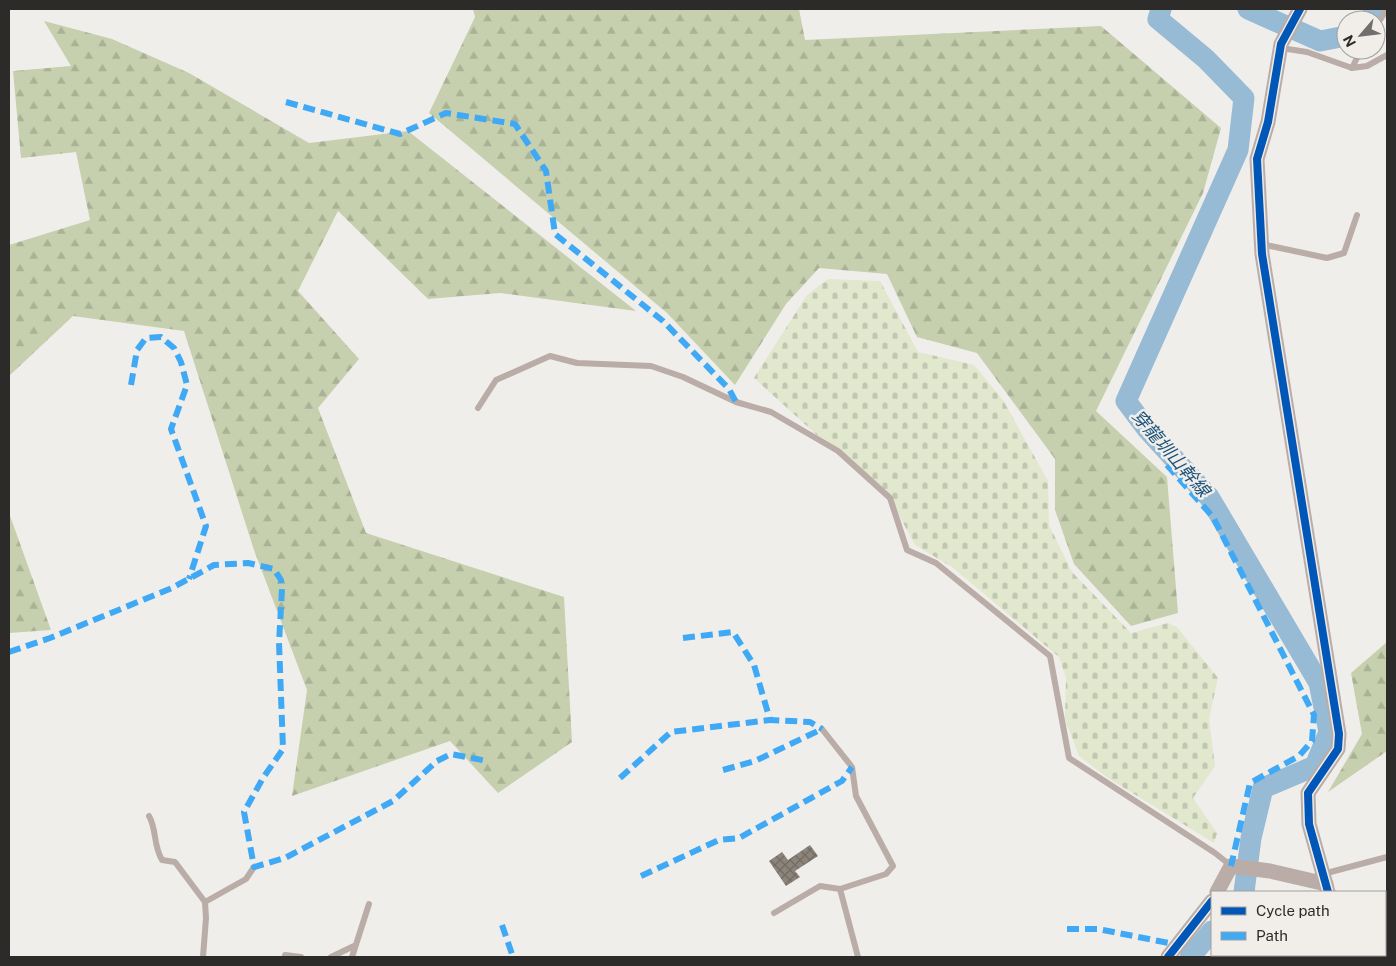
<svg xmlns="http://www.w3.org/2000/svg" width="1396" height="966" font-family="'Public Sans','Noto Sans TC',sans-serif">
<defs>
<pattern id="forest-firs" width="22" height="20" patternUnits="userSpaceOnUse" patternTransform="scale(1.25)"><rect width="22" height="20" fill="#c6cfae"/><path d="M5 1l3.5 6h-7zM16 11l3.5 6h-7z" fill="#aab296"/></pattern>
<pattern id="cemetery-stones" width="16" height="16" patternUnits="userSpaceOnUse" patternTransform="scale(1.25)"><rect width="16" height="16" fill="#e1e8cd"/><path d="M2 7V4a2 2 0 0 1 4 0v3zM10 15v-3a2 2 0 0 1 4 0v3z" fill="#c1c7b0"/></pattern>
<pattern id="building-cross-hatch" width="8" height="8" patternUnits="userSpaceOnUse" patternTransform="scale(1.25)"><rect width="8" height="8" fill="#8c847a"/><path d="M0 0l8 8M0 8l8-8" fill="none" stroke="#736c64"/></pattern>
</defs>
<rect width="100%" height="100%" fill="#f0eeeb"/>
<!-- forest -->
<g fill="url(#forest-firs)">
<polygon points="473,9 799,9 805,40 1101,26 1221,128 1203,193 1096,411 1167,477 1178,613 1131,626 1074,564 1055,510 1055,459 977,353 917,337 887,274 819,268 786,304 735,385 667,313 429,113 475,17"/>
<polygon points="44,21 112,39 189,73 309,143 408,131 636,311 500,293 428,299 338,211 298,291 359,359 318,408 366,533 564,597 572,742 498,793 450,741 292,796 307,690 254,550 184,331 73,316 9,376 9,245 90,220 76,152 21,158 13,71 71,66"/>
<polygon points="9,513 51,630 9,633"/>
<polygon points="1387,642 1387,751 1328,792 1362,734 1351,673"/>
</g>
<!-- cemetery -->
<polygon fill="url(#cemetery-stones)" points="828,279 880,281 918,352 974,365 1003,400 1048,481 1049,525 1072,572 1131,633 1168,623 1177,627 1218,678 1209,719 1215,766 1193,798 1217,833 1214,843 1108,778 1079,756 1065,719 1066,678 1059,657 952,567 915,545 893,504 754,378 807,295"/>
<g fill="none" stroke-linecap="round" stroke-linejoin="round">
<!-- river -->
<g stroke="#97bad5" stroke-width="21">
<polyline points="1161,9 1158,19 1206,59 1244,98 1238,150 1126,401 1147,429 1209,497 1319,683 1329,732 1315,766 1263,788 1251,838 1244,892"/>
<polyline points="1248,9 1320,41 1346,36"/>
<polyline points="1369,20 1377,9"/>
<polyline points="1190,957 1212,931"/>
</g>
</g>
<!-- building -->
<polygon fill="url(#building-cross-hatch)" points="810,845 818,856 795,871 800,877 786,886 769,861 782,852 788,860"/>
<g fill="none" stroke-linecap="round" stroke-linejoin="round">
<!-- service -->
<g stroke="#baaca7" stroke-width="6">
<polyline points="1376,26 1387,9"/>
<polyline points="1281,48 1307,52 1352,68 1361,50"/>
<polyline points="1352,68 1367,66 1387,55"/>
<polyline points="1261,244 1327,258 1344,253 1357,215"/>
<polyline points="478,408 496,380 550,356 577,363 651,366 683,377 736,402 771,412 838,451 890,498 907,550 936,563 1050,656 1069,758 1215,853 1230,865"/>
<polyline points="822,729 852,767 856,796 893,866 886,874 840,889 858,957"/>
<path d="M149 816C157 830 153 845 162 860L175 862 205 902"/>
<polyline points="1323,874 1387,857"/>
<polyline points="774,913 820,886 840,889"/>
<polyline points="285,955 301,957"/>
<polyline points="203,957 206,918 205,902 246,879 254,867"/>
<polyline points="331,957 354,946"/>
<polyline points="352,957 369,904"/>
</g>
<!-- tertiary -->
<g stroke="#baaca7" stroke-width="15">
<polyline points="1300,9 1281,44 1268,122 1257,159 1262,254 1339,734 1338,749 1308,793 1309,824 1328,892"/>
<polyline points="1217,892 1231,866 1270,871 1326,884"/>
<polyline points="1345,955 1346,957"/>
<polyline points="1168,957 1212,901"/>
</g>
<!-- quiet -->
<g stroke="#3fa9f5" stroke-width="6" stroke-dasharray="12 6" stroke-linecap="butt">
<polyline points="286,102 400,134 446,113 515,124 546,171 555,234 663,321 729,389 736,402"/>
<polyline points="131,385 137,350 146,338 161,337 174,348 181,362 187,385 171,429 206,526 189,579"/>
<polyline points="1167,465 1213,517 1314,715 1312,741 1299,756 1250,783 1231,866"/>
<polyline points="683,638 733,632 754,665 770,720 810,722 822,729"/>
<polyline points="9,652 50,638 172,588 214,565 248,563 274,569 281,580 282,589 279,643 283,749 263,778 244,812 254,867 285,858 393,801 437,761 451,754 487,761"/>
<polyline points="723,770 755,761 822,729"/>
<polyline points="620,778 671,732 770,720"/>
<polyline points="641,876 719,840 739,838 842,781 852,767"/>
<polyline points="502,925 513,957"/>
<polyline points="1067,929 1098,929 1179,945"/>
</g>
<defs>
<g id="cycleway">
<polyline points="1300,9 1281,44 1268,122 1257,159 1262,254 1339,734 1338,749 1308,793 1309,824 1328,892"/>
<polyline points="1168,957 1212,901"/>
</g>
</defs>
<!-- cycleway casing -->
<use href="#cycleway" stroke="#f1eeea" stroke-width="11"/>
<!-- cycleway -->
<use href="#cycleway" stroke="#0057b8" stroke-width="8"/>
</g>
<g text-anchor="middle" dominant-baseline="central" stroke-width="5" stroke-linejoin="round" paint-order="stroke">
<!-- water labels -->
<g font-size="18" font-style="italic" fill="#19527b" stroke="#f1eeea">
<text transform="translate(1171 453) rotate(49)">穿龍圳山幹線</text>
</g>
</g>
<!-- border -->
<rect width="1396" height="966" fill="none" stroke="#2c2b2a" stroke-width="20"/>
<!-- legend -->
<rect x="1211" y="891" width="175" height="65" fill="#f1eeea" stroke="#a2a09d"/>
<rect x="1221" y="907" width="25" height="8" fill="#0057b8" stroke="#a2a09d"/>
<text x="1256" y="916" font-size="15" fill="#2c2b2a">Cycle path</text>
<rect x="1221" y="932" width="25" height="8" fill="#3fa9f5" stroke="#a2a09d"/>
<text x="1256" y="941" font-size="15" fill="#2c2b2a">Path</text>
<!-- north arrow -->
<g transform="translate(1361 35) rotate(242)"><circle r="24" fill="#f1eeea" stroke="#a2a09d"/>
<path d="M0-4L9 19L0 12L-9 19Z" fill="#716f6e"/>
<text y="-8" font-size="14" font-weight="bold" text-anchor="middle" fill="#2c2b2a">N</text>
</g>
</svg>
